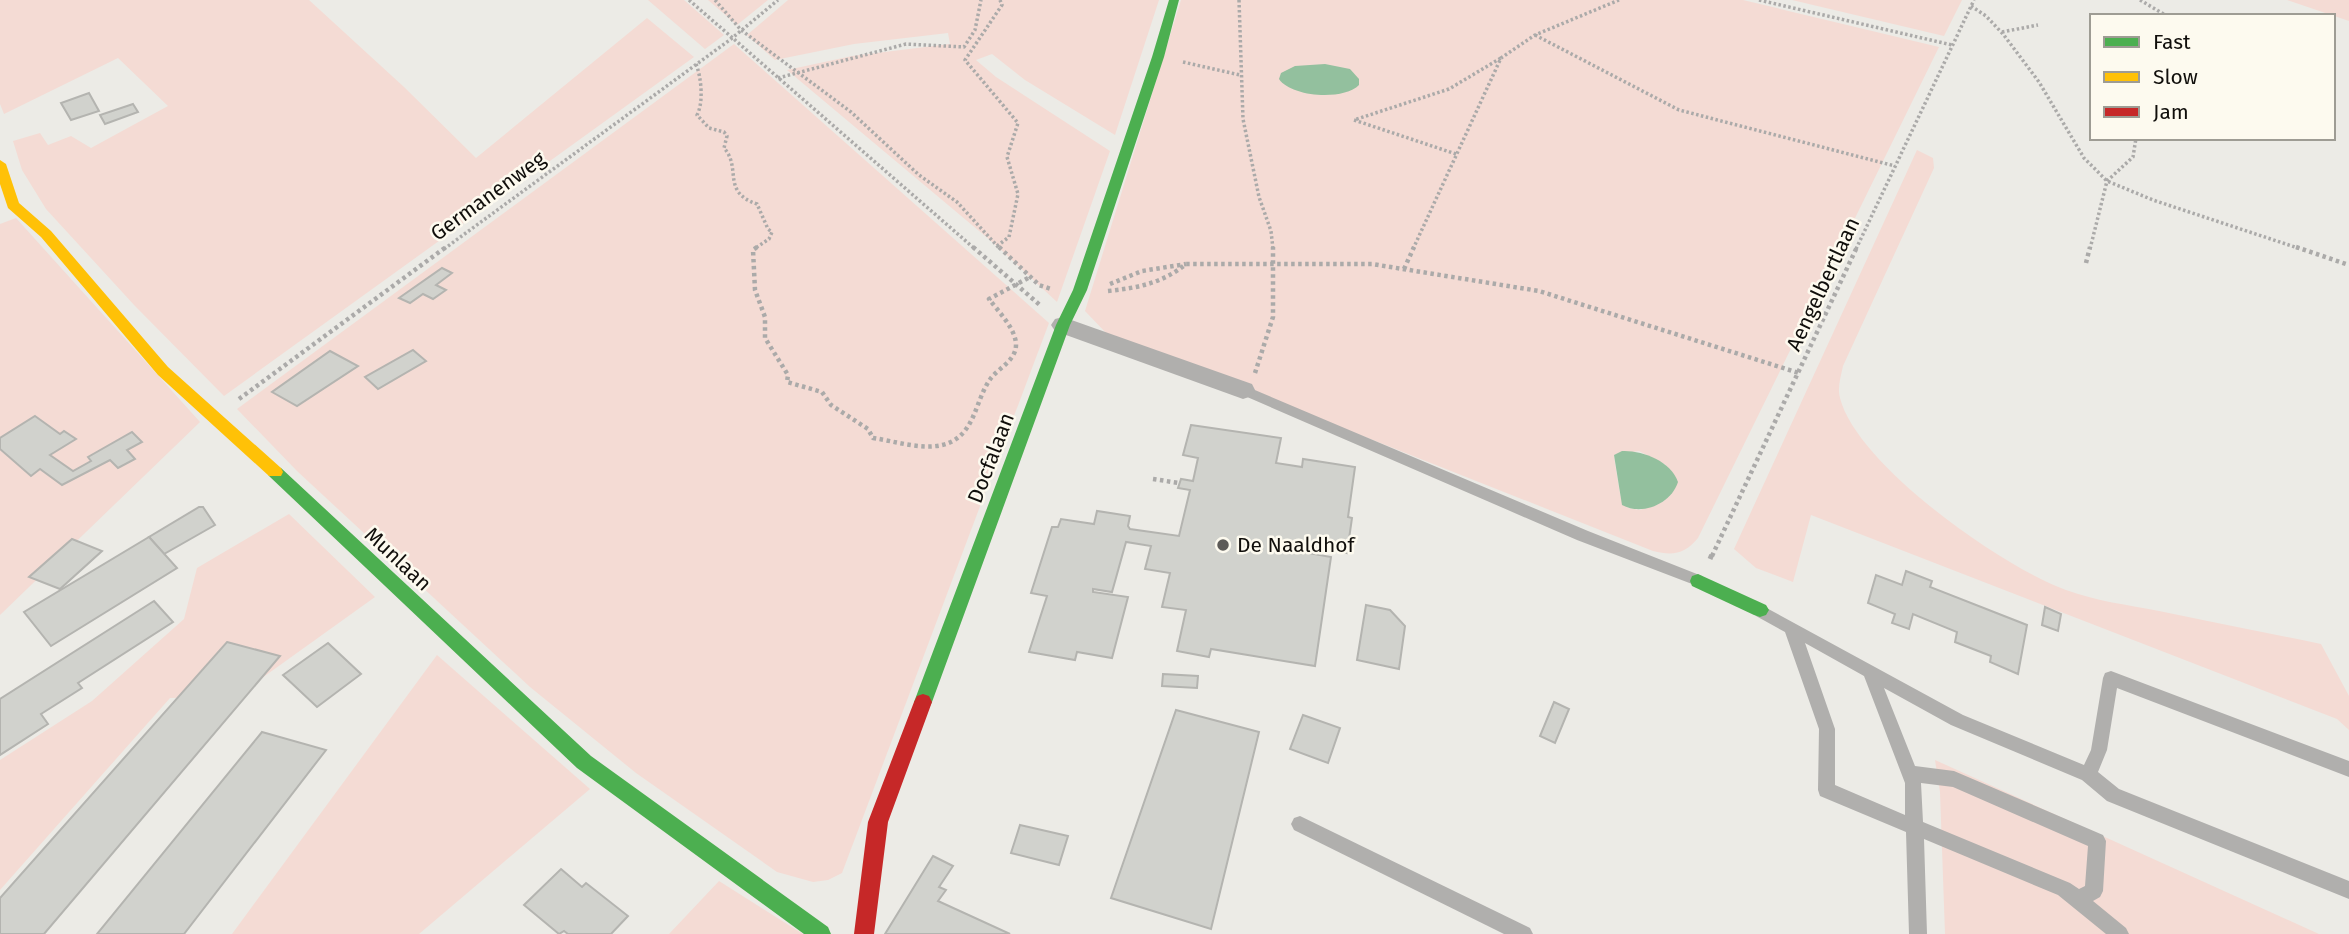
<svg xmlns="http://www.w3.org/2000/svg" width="2349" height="934" font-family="'Fira Sans',sans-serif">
<rect width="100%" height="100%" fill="#ecebe6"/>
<!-- green -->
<g fill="#f4dbd4" fill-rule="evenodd">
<polygon points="0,0 309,0 404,87 476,158 647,18 694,57 224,396 135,306 46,209 22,170 13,141 40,133 48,145 71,136 91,148 168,106 118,58 4,114 0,104"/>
<polygon points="648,0 684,0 724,35 705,49"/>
<polygon points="708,0 768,0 737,25"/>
<polygon points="788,0 1159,0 1115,135 1025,80 992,54 976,60 996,77 1110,151 1057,302 997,246 787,70 852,56 950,44 948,33 854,44 775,60 747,35"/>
<path d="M1181 0H1743L1939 47 1698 538C1685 554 1673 556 1653 551L1108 335 1085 311ZM1639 451 1666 465 1664 501 1640 510 1628 508C1626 505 1623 501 1621 497 1620 495 1614 457 1614 455Z"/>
<polygon points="1792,0 1962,0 1944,36"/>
<polygon points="2287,0 2349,0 2349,21"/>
<polygon points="734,44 1049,323 842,873 828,880 813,882 777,872 636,773 530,687 297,471 237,409"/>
<path d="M1917 150 1933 158 1934 168 1843 366C1841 376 1837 388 1840 398 1857 465 2002 567 2066 590 2096 601 2128 605 2159 611 2213 622 2267 633 2321 644L2349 696V730L2337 719 1811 515 1793 582 1756 568 1734 549Z"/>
<polygon points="16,218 200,422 0,615 0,224"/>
<polygon points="289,514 375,597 237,696 170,698 0,890 0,760 92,701 184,619 197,568"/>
<polygon points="437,655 590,789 419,934 232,934"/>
<polygon points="1935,760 2319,934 1945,934 1940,792"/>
<polygon points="719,881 803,934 669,934"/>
</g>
<!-- water -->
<g fill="#93c09e">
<path d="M1325 64 1350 69 1359 79V85C1343 101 1291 97 1279 79L1281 73 1295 66Z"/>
<path d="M1622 451C1642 450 1671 461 1678 482 1671 504 1642 516 1622 505L1614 455Z"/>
</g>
<!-- building -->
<g fill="#d1d2cd" stroke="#b4b4b0" stroke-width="2">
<polygon points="89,93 99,111 71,120 61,103"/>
<polygon points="133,104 138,112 105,124 100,115"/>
<polygon points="442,268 452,273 436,285 446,290 433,299 423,294 410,303 399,298"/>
<polygon points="413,350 426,361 378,389 365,377"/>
<polygon points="330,351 358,366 297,406 272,392"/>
<polygon points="35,416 60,434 64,431 76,439 50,455 73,471 91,461 88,457 132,432 142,442 127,450 135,459 118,468 110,460 62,485 40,469 31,476 0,449 0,438"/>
<polygon points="1191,425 1281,438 1276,463 1302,467 1303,459 1355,467 1348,517 1352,518 1347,553 1298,545 1297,551 1331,557 1315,666 1211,649 1209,657 1177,651 1186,610 1162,607 1170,573 1145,569 1151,546 1126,542 1112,592 1093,589 1093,592 1128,597 1112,658 1077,652 1075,660 1029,652 1047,596 1031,593 1052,527 1058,527 1061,519 1094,524 1097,511 1130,516 1128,526 1130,529 1179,536 1190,490 1178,488 1181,479 1193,481 1198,458 1183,455"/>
<polygon points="199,507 203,507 215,525 164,554 149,537"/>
<polygon points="149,537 177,568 51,646 24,612"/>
<polygon points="72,539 102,551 60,589 29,577"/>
<polygon points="1906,571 1932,581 1930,587 2027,625 2018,674 1990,662 1991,656 1955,642 1957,632 1913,614 1909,629 1892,623 1895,614 1868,603 1876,575 1902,585"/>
<polygon points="154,601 173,622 78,683 82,688 41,714 48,724 0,755 0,699"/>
<polygon points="1366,605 1390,610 1405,626 1399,669 1357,660"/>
<polygon points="2045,607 2061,614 2058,631 2042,625"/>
<polygon points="227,642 280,656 44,934 0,934 0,898"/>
<polygon points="328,643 361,674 317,707 283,675"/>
<polygon points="1163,674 1198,676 1197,688 1162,686"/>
<polygon points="1554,702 1569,709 1555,743 1540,736"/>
<polygon points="1176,710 1259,732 1211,929 1111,898"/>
<polygon points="1303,715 1340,728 1328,763 1290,749"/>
<polygon points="262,732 326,750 184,934 97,934"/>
<polygon points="1020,825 1068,836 1059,865 1011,853"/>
<polygon points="933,856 953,866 939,887 946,890 938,901 1010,934 885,934"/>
<polygon points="561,869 582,887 586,883 628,916 611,934 568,934 564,931 559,934 524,905"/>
</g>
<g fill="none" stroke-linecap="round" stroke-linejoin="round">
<!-- path-far2 -->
<g stroke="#abaaa9" stroke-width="3.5" stroke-dasharray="2.5 2.5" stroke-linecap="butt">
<polyline points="689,0 975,249"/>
<polyline points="715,0 741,30 851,112 919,175 957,202 1000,249"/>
<polyline points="1239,0 1243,119 1259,197 1271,231 1273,249"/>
<polyline points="1759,0 1952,45"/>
<polyline points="2140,0 2167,16"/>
<polyline points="1971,6 1986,16 2003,34 2039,82 2084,158 2107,181 2153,200 2301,249"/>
<polyline points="2002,32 2038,25"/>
<polyline points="1535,35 1679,110 1895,166"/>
<polyline points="1183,62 1240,75"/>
<path d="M696 64C701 76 704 102 697 115L709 128 724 132 727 136 724 148C742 168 721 192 757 204L768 229 772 232 769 239 754 249"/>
<polyline points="778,78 906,44 964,47 975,30 981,0"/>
<polyline points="1456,154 1354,120 1449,89 1501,58"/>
<polyline points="997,246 1009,237 1018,194 1007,157 1018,123 965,60 1002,5 1000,0"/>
<polyline points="444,249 731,39 778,0"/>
<polyline points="1413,249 1501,58 1535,35 1619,0"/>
<polyline points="1856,249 1974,0"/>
<polyline points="2090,249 2107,181 2133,157 2136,138"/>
</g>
<!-- path-far1 -->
<g stroke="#abaaa9" stroke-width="4.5" stroke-dasharray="3.5 3.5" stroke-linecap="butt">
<path d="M757 247 753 250 755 290 765 317V338L788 375 787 382 822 392 831 405 868 429 873 438C894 441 921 450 942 445 976 437 974 401 991 378 999 368 1016 360 1016 345 1016 329 998 311 989 299L1030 277"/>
<polyline points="973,247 1041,306"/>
<polyline points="999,247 1039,285 1051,289"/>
<polyline points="2296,247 2349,265"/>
<polyline points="2086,263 2090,247"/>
<polyline points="1404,269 1414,247"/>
<polyline points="1110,284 1142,271 1186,264"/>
<path d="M1108 291C1137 288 1163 283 1186 264H1372L1539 291 1799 373"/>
<polyline points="1255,373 1273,317 1273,247"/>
<polyline points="239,399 446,247"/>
<polyline points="1153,479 1179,483"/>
<polyline points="1712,556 1857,247"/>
</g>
<!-- path -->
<polyline stroke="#abaaa9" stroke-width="5" stroke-dasharray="4.5 4.5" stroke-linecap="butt" points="1710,559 1712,554"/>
<!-- lane -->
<g fill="#b0afad" fill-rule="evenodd">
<polygon points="1243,385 1588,531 1702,576 1705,580 1702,584 1697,586 1692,584 1577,540 1238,393 1236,390 1238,387"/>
<path d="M1761 605 1963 715 2084 765 2091 750 2103 678 2105 673 2111 671 2349 761V777L2117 688 2107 750 2098 772 2119 789 2349 881V899L2107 801 2082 780 1951 725 1884 688 1915 766 1954 771 2103 835 2106 841 2103 891 2100 897 2093 901 2126 928 2129 934H2106L2058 895 1924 839 1927 934H1909L1906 832 1820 796 1818 790 1819 729 1785 632 1756 616 1753 611 1756 606ZM1805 643 1864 676 1905 783V815L1835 785V729ZM1921 783 1953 787 2088 846 2085 886 2079 889 2070 883 1923 822Z"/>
<polygon points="1300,816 1530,928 1533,934 1504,934 1294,830 1291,824 1294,818"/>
</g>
<!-- street -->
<polygon fill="#b0afad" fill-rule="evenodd" points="1063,317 1252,384 1255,390 1252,396 1243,399 1055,331 1051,325 1055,319"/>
<!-- fast -->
<g fill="#4caf50" fill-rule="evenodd">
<polygon points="1169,0 1179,0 1164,57 1087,290 1070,325 932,702 929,708 923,710 917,708 914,702 1056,325 1073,290 1152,57"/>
<polygon points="275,466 281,468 591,756 828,927 831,934 804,934 577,768 269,476 267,472 269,468"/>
<polygon points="1698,574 1766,605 1769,610 1766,615 1760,617 1754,615 1692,586 1690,581 1692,576"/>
</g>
<!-- slow -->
<polygon fill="#ffc107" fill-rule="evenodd" points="0,160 6,164 19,203 51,231 168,367 281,468 283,472 281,476 269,476 158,375 41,237 8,208 0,184"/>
<!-- jam -->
<polygon fill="#c62828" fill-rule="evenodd" points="923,694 929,696 932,702 888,822 874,934 854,934 868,822 914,702 917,696"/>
</g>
<!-- markers -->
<circle fill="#5d5b58" stroke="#fdfaef" stroke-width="2.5" cx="1223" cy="545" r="7"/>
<g text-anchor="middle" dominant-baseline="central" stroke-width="5" stroke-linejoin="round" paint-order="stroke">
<!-- street labels -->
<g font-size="21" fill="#100e0b" stroke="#fdfaef">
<text transform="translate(488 196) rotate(-36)">Germanenweg</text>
<text transform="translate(1823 284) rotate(-65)">Aengelbertlaan</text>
<text transform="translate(991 458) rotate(-69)">Docfalaan</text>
<text transform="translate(398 559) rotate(43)">Munlaan</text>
</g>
<!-- poi labels -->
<g font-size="21" fill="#100e0b" stroke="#fdfaef" text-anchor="start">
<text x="1237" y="545">De Naaldhof</text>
</g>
</g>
<!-- legend -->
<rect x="2090" y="14" width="245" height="126" fill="#fdfaef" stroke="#9e9c94" stroke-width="2"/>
<rect x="2104" y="37" width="35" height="10" fill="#4caf50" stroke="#9e9c94" stroke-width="2"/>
<text x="2153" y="49" font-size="21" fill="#100e0b">Fast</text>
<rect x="2104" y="72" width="35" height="10" fill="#ffc107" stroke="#9e9c94" stroke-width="2"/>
<text x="2153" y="84" font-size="21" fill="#100e0b">Slow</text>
<rect x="2104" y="107" width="35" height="10" fill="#c62828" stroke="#9e9c94" stroke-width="2"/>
<text x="2153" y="119" font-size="21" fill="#100e0b">Jam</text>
</svg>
